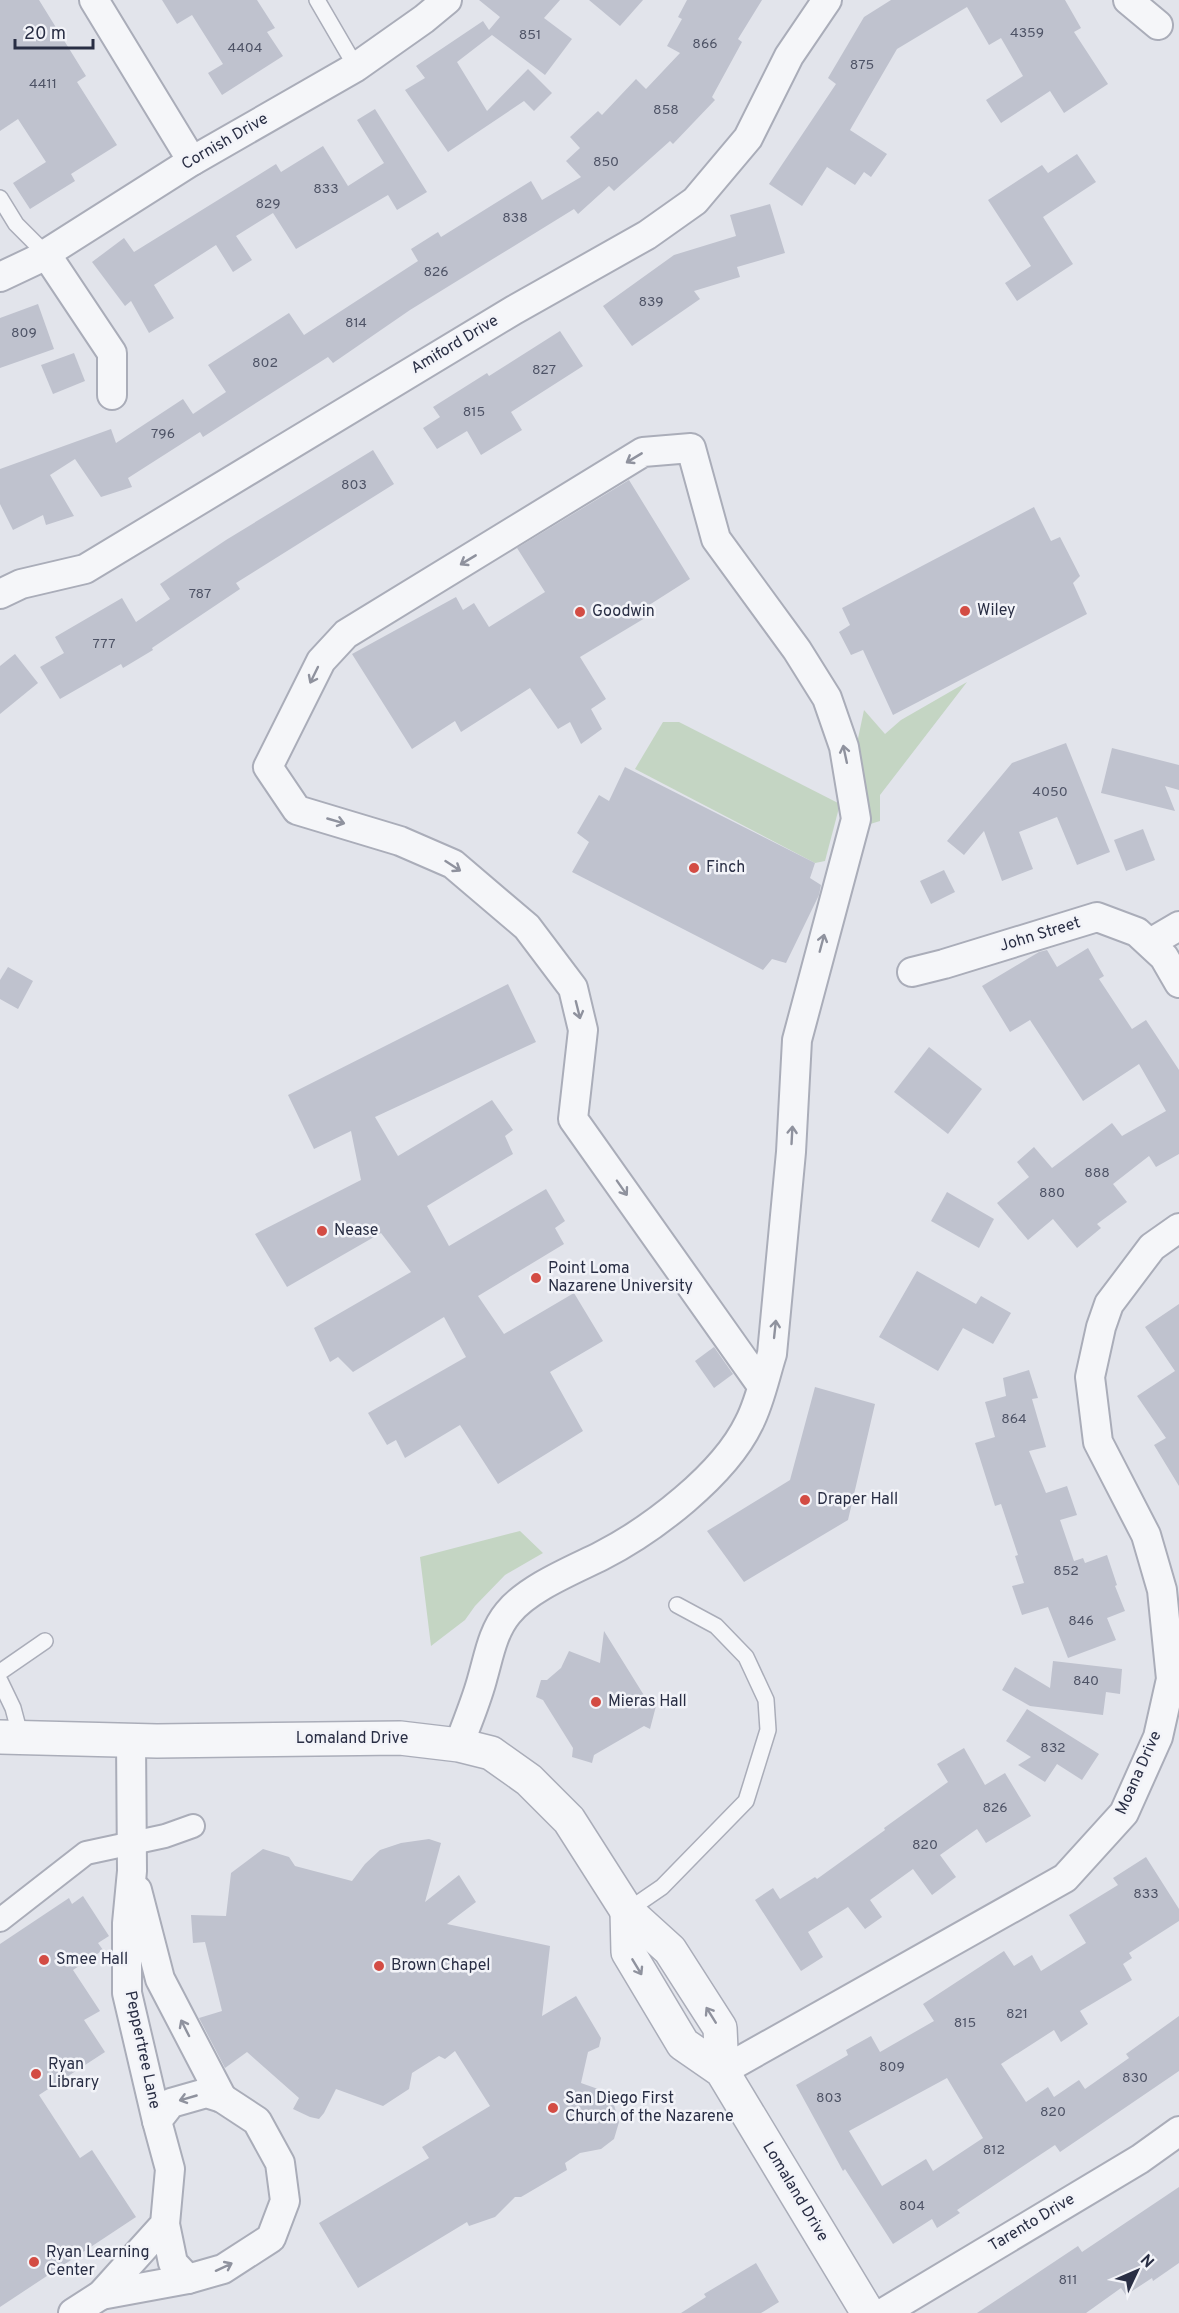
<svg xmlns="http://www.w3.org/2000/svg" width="1179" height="2313" font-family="Overpass,sans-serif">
<rect width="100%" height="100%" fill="#e2e4eb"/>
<!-- green -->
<g fill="#c4d5c3">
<polygon points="967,682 880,795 880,821 867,825 856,748 864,710 885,734 901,720"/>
<polygon points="663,722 679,722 840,804 825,861 815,863 635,769"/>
<polygon points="520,1531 543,1553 505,1575 475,1606 465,1620 431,1646 420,1557"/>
</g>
<!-- building -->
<g fill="#bfc2ce" fill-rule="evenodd">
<polygon points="0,0 39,0 86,76 77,82 117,145 71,174 75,181 30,209 13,183 46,162 18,119 0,131"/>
<polygon points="162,0 257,0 275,28 267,32 283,56 222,95 208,73 223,64 192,15 177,24"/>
<polygon points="479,0 560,0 544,18 572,39 545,75 492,35 457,62 487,111 528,69 552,93 534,111 524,101 448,152 405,90 425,78 416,66 483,21 489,30 500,17"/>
<polygon points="589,0 643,0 620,26"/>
<polygon points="687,0 762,0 738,39 742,42 712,97 715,100 673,144 670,141 614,191 609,186 578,214 574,209 410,310 333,363 328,357 203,437 200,432 128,478 132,487 101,497 75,459 50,475 74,516 46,525 43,515 13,530 0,504 0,469 111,429 116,443 183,399 193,414 226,392 208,365 289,313 304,335 418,261 411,249 438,232 441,237 531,181 542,200 581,177 566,161 580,148 570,137 598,111 602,115 636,79 646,89 680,53 667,46 682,19 678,17"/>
<polygon points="891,0 1065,0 1081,28 1074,32 1108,84 1064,113 1050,91 1001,123 986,100 1023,76 1001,38 989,45 967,7 897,49 850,130 887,154 871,177 864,172 855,185 827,167 802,206 769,184 836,84 828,78 864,17"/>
<polygon points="375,109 427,192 397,210 388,195 296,249 273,213 236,236 252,260 233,272 216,245 154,285 174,318 149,333 131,301 125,306 92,262 124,238 134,252 276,164 281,172 323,146 348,186 384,163 357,120"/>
<polygon points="1077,154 1096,182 1043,217 1073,264 1017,301 1005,283 1031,266 988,200 1042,165 1048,173"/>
<polygon points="770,204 785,253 737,267 740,277 694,291 700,299 632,346 603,306 674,255 736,236 730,215"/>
<polygon points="38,304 54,349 0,368 0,318"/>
<polygon points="560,331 583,366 511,412 522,430 481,455 467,431 437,449 423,428 440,417 433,407 487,373 489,376"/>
<polygon points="74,353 85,381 53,394 41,365"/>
<polygon points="373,450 394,484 236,583 240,589 152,648 153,650 123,668 121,664 60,699 40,667 64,653 55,637 122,598 136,622 170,599 160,584 226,540"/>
<polygon points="629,480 690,579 646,607 650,615 580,657 606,699 591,709 602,729 581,744 570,722 558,729 530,688 461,732 455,721 412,749 352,654 456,597 463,610 474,603 489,627 545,592 517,548"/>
<polygon points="1034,507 1051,541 1060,537 1080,576 1073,583 1087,614 893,715 863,650 851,655 839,632 850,625 842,608"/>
<polygon points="15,654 38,683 0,714 0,666"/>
<polygon points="1066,743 1110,852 1077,865 1057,817 1019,832 1033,869 1002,881 984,831 964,855 947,841 1012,763"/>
<polygon points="1112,748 1179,765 1179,790 1165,786 1175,811 1101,793"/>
<polygon points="625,767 815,863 810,878 821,885 819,895 786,963 772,959 763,970 572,872 589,842 577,833 599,795 609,801"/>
<polygon points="1143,829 1155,860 1126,871 1114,840"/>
<polygon points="944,870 955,892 931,904 920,881"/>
<polygon points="1088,948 1104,976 1099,979 1132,1029 1146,1020 1179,1070 1179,1154 1156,1167 1149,1156 1113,1184 1127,1202 1097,1224 1101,1228 1077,1248 1053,1219 1028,1240 997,1203 1029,1177 1017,1162 1034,1147 1052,1168 1112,1123 1122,1136 1166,1111 1139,1064 1083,1101 1030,1020 1010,1032 982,986 1039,952 1047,950 1057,967"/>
<polygon points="8,967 33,981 18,1009 0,999 0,980"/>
<polygon points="508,984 536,1042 375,1117 398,1156 492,1100 513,1130 505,1136 513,1154 427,1206 449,1246 546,1189 565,1221 555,1228 564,1244 478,1296 504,1334 574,1293 603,1341 550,1372 583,1431 498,1484 460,1425 405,1458 396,1440 387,1445 368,1413 466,1357 444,1317 353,1372 338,1357 330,1362 314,1328 411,1272 381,1233 287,1287 255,1234 361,1180 351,1131 314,1149 288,1095"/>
<polygon points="929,1047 982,1089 948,1134 894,1092"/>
<polygon points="947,1192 994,1219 979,1248 931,1221"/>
<polygon points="917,1271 976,1304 981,1296 1011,1313 993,1344 963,1328 938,1371 879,1337"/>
<polygon points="1179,1304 1179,1486 1154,1445 1166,1438 1137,1396 1175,1371 1145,1327"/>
<polygon points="714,1347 733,1374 714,1388 695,1361"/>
<polygon points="1029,1370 1038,1398 1032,1399 1046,1447 1029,1451 1046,1493 1067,1486 1077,1515 1060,1520 1074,1561 1083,1558 1085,1563 1107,1555 1117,1585 1115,1586 1125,1611 1107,1618 1116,1640 1068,1658 1048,1607 1022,1615 1012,1586 1024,1583 1015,1556 1018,1555 1001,1504 995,1506 975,1443 995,1437 985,1402 1006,1396 1003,1378"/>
<polygon points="815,1387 875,1404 848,1520 744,1582 707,1531 790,1480"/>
<polygon points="604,1631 650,1705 656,1706 650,1729 644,1726 594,1755 592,1763 572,1757 573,1748 543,1700 536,1697 541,1680 547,1680 561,1668 569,1651 600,1663"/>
<polygon points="1053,1661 1122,1669 1120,1694 1106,1692 1103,1715 1030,1706 1002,1690 1015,1667 1050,1688"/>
<polygon points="1027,1709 1099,1754 1082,1780 1057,1764 1045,1782 1018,1765 1031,1757 1006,1741"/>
<polygon points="964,1748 985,1785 1005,1773 1031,1816 986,1843 977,1829 940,1855 956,1877 932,1895 913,1869 870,1900 882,1917 865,1929 848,1907 808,1932 823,1957 801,1971 755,1900 773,1888 780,1899 815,1877 817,1879 885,1830 884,1828 948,1782 937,1764"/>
<polygon points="429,1839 441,1843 425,1902 459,1875 476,1902 447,1924 550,1946 542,2016 576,1996 601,2038 599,2047 588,2052 581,2083 598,2089 612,2098 619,2122 614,2139 601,2149 580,2153 565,2163 567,2170 521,2197 515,2197 495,2217 469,2226 467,2222 358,2288 319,2223 429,2158 422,2147 490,2106 455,2051 445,2059 439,2056 412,2073 409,2089 383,2106 336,2089 324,2113 319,2119 310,2117 293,2109 299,2098 247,2052 225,2068 199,2018 222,2011 205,1942 193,1943 191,1915 226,1916 231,1873 263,1849 289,1857 295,1866 352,1881 365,1864 380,1850 401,1843"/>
<path d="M1146 1857 1179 1909V1921L1129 1953 1132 1958 1123 1964 1132 1980 1080 2011 1088 2024 1061 2042 1054 2030 1001 2064 1026 2102 1048 2087 1054 2097 1079 2080 1085 2089 1129 2058 1126 2054 1179 2016V2071L1060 2152 1055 2145 957 2210 960 2213 937 2228 932 2219 893 2244 845 2169 843 2171 796 2085 848 2055 846 2050 871 2036 880 2052 934 2021 923 2004 1004 1951 1014 1966 1032 1955 1041 1971 1086 1943 1069 1915 1118 1885 1113 1878ZM947 2078 983 2138 933 2171 926 2159 882 2186 849 2131Z"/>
<polygon points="83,1896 109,1936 98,1943 103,1950 73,1970 100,2011 84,2020 105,2052 39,2095 80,2158 92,2150 136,2217 0,2307 0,1944 69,1898 72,1904"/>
<polygon points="1179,2187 1179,2263 1153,2281 1152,2278 1126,2295 1121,2288 1086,2313 977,2313 1078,2246 1082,2252"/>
<polygon points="756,2263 779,2302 761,2313 681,2313 706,2297 704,2294"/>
</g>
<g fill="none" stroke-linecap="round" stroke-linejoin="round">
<defs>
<g id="service">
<polyline points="317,0 356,67"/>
<polyline points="0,198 16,224 46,254"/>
<polyline points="0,1672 45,1641"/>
<polyline points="0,1681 13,1708 21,1738"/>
<polyline points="627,1911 662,1887 746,1801 768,1730 766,1700 746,1657 716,1626 677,1605"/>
</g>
<polyline id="pedestrian" points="0,1920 86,1853 165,1836 193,1826"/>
<g id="minor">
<polyline points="94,0 192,161"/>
<polyline points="1128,0 1158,25"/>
<polyline points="46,254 112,353 112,395"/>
<polyline points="0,277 36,260 192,161 356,67 424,19 447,0"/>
<polyline points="0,594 21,584 85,569 514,310 647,235 695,201 748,138 789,56 827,0"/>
<polyline points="1150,943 1179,926"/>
<polyline points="912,972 944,964 1097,917 1137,932 1164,957 1179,983"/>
<polyline points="131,1740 132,1871 127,1923 127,1993 157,2121"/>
<path d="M459 1745C467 1722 477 1700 483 1676 489 1655 493 1631 508 1613 528 1588 573 1570 601 1556 652 1530 724 1475 749 1423 760 1402 765 1376 772 1354L791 1152 797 1040 856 819 844 747 827 698 797 650 716 539 691 448 643 452 346 634 321 661 268 767 297 810 400 841 453 864 527 927 573 988 583 1030 573 1119 762 1386"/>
<polyline points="137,1890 160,1979 222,2098"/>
<polyline points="722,2071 1065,1878 1124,1813 1158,1737 1171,1679 1162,1590 1146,1535 1098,1442 1090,1377 1101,1327 1109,1304 1152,1247 1179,1228"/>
<polyline points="101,2295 188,2279"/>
<polyline points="73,2313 101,2295 165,2224 170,2169 157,2121 171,2103 206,2093 222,2098 257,2121 280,2163 285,2201 271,2238 223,2269 188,2279 173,2263 165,2224"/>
<polyline points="883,2313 1140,2159 1179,2131"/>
</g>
<g id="tertiary">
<polyline points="0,1737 157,1741 400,1738 459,1745 491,1753 529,1780 569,1820 627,1911 670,1950 720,2028 722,2071"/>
<polyline points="627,1911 628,1952 683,2044 722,2071 868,2313"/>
</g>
</defs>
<!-- service casing -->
<use href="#service" stroke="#aaadb9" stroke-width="18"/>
<!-- pedestrian casing -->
<use href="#pedestrian" stroke="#aaadb9" stroke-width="26"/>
<!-- minor casing -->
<use href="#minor" stroke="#aaadb9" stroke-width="32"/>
<!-- tertiary casing -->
<use href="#tertiary" stroke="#aaadb9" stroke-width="36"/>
<!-- service -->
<use href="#service" stroke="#f5f6f9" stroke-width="15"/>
<!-- pedestrian -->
<use href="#pedestrian" stroke="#f5f6f9" stroke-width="22"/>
<!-- minor -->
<use href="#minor" stroke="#f5f6f9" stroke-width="28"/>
<!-- tertiary -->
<use href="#tertiary" stroke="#f5f6f9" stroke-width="33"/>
</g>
<!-- one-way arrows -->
<defs><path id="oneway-shaft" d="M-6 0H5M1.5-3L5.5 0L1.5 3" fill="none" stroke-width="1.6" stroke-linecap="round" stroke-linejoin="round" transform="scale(1.5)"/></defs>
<g stroke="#8f929e">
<use href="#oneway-shaft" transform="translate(634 458) rotate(149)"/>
<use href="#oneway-shaft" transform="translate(468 560) rotate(149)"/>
<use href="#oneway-shaft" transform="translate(314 675) rotate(116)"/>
<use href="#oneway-shaft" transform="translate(845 754) rotate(-102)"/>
<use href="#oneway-shaft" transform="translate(336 821) rotate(16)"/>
<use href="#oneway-shaft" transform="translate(453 866) rotate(33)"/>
<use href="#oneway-shaft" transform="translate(822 943) rotate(-75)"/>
<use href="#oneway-shaft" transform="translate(578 1010) rotate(76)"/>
<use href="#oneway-shaft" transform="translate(792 1135) rotate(-87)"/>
<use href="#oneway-shaft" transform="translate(622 1188) rotate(55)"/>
<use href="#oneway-shaft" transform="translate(775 1329) rotate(-84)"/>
<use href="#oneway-shaft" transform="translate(637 1967) rotate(59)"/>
<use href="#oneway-shaft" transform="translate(711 2015) rotate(-122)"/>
<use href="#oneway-shaft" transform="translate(185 2028) rotate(-117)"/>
<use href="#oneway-shaft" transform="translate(188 2098) rotate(164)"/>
<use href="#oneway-shaft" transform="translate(224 2267) rotate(-25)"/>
</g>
<!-- markers -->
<g fill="#d34c44" stroke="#f2f3f8" stroke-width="2">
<circle cx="965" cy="611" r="6"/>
<circle cx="580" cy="612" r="6"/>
<circle cx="694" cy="868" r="6"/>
<circle cx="322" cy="1231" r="6"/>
<circle cx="536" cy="1278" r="6"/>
<circle cx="805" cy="1500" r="6"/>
<circle cx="596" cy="1702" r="6"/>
<circle cx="44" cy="1960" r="6"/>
<circle cx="379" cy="1966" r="6"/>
<circle cx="36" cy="2074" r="6"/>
<circle cx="553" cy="2108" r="6"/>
<circle cx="34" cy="2262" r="6"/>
</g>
<g text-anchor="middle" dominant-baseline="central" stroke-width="5" stroke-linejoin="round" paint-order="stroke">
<!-- number labels -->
<g font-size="14" fill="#4e5366">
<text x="1027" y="33">4359</text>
<text x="530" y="35">851</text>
<text x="705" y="44">866</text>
<text x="245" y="48">4404</text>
<text x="862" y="65">875</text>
<text x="43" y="84">4411</text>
<text x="666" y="110">858</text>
<text x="606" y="162">850</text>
<text x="326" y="189">833</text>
<text x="268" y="204">829</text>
<text x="515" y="218">838</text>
<text x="436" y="272">826</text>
<text x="651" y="302">839</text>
<text x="356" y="323">814</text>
<text x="24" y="333">809</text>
<text x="265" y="363">802</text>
<text x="544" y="370">827</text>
<text x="474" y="412">815</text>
<text x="163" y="434">796</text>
<text x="354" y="485">803</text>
<text x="200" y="594">787</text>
<text x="104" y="644">777</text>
<text x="1050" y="792">4050</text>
<text x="1097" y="1173">888</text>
<text x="1052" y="1193">880</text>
<text x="1014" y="1419">864</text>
<text x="1066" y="1571">852</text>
<text x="1081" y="1621">846</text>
<text x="1086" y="1681">840</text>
<text x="1053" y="1748">832</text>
<text x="995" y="1808">826</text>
<text x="925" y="1845">820</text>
<text x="1146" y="1894">833</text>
<text x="1017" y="2014">821</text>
<text x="965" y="2023">815</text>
<text x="892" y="2067">809</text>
<text x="1135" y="2078">830</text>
<text x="829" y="2098">803</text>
<text x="1053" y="2112">820</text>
<text x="994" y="2150">812</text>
<text x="912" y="2206">804</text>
<text x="1068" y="2280">811</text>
</g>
<!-- street labels -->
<g font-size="16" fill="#292e44" stroke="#f2f3f8">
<text transform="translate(225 142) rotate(-30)">Cornish Drive</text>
<text transform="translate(455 345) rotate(-31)">Amiford Drive</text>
<text transform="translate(1040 935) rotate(-17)">John Street</text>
<text x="352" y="1739">Lomaland Drive</text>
<text transform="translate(1139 1773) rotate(-66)">Moana Drive</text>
<text transform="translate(142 2050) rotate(78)">Peppertree Lane</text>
<text transform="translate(795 2192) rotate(59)">Lomaland Drive</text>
<text transform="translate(1032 2223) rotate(-31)">Tarento Drive</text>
</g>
<!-- poi labels -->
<g font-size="16" fill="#292e44" stroke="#f2f3f8" text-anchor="start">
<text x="977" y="611">Wiley</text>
<text x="592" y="612">Goodwin</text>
<text x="706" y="868">Finch</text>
<text x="334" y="1231">Nease</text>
<text x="548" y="1269">Point Loma<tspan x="548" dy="18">Nazarene University</tspan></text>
<text x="817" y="1500">Draper Hall</text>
<text x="608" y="1702">Mieras Hall</text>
<text x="56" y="1960">Smee Hall</text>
<text x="391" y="1966">Brown Chapel</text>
<text x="48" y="2065">Ryan<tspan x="48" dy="18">Library</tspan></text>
<text x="565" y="2099">San Diego First<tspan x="565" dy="18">Church of the Nazarene</tspan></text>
<text x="46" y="2253">Ryan Learning<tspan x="46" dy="18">Center</tspan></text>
</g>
</g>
<!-- north arrow -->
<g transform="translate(1137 2271) rotate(46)" stroke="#f2f3f8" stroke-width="4.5" paint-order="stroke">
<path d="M0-4.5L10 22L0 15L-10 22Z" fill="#292e44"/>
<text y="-9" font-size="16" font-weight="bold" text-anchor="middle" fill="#292e44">N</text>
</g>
<!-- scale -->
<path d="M15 39v9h78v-9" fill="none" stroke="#292e44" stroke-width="3"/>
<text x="24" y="39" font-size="18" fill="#292e44" stroke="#f2f3f8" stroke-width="4.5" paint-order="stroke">20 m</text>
</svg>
